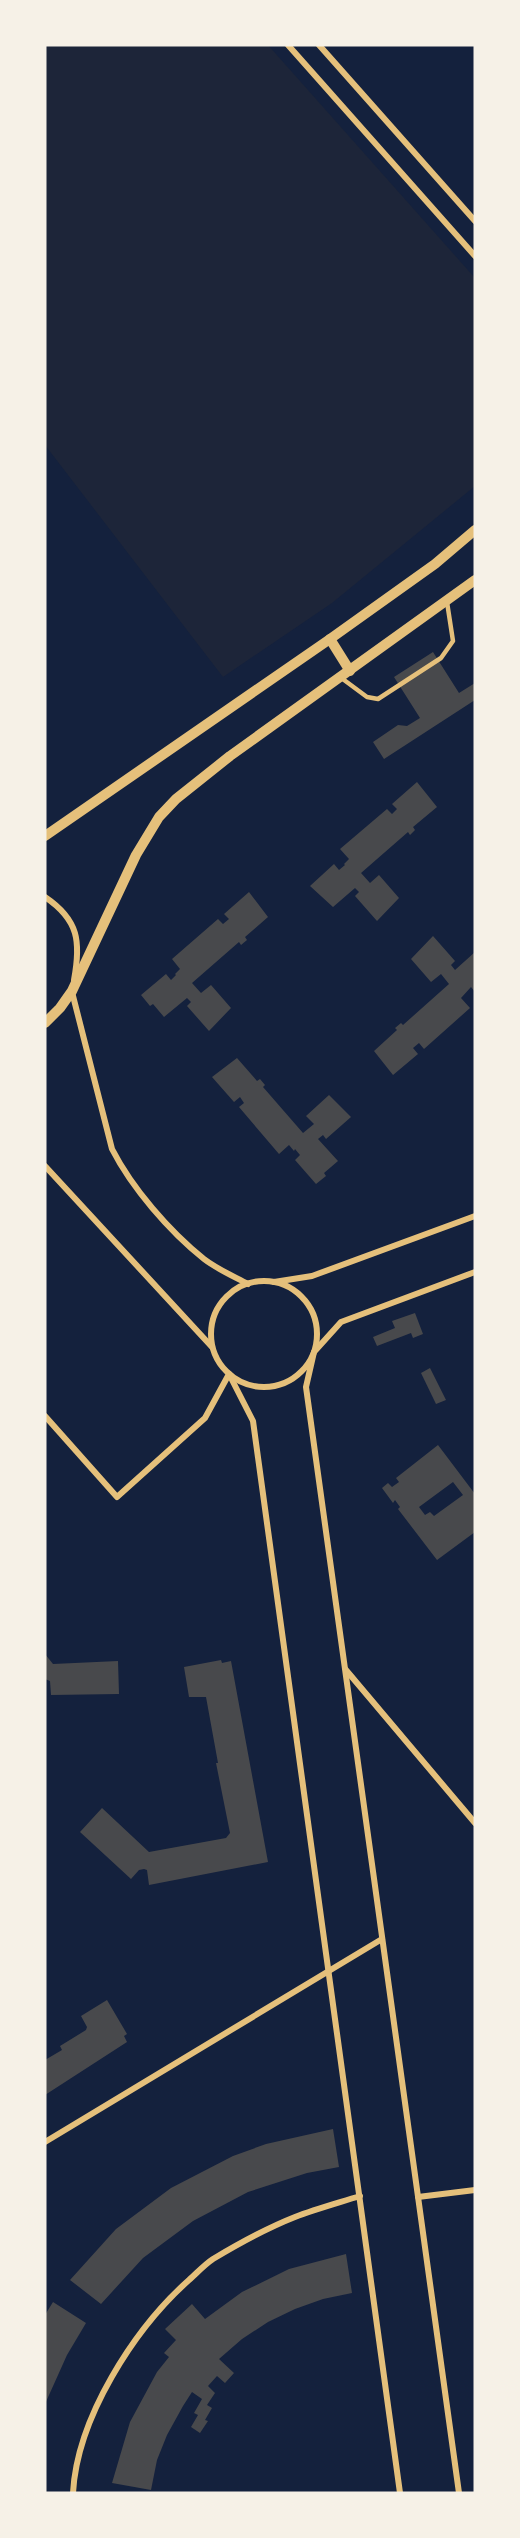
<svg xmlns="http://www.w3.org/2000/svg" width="520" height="2538" font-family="Spectral,serif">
<rect width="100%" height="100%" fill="#14213d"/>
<!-- green -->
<polygon fill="#1d2539" points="45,45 268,45 475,278 475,486 332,603 223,677 45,445"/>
<!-- building -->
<g fill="#48494c" fill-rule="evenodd">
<polygon points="433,652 459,693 475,683 475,700 384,759 373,742 398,725 407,726 420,718 394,677"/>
<polygon points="417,782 437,807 413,827 415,830 410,835 408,832 361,873 370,883 379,875 399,898 377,921 355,896 359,892 355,888 333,907 310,886 334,864 339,870 345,865 344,864 349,859 340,849 387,809 392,814 397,809 392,804"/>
<polygon points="249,892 268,917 245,937 247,940 241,945 239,942 192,983 201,993 211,985 231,1008 209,1031 187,1006 191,1002 187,998 164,1017 153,1004 150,1006 141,995 166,974 171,980 176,975 175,974 180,969 172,959 218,919 223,924 229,919 224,914"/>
<polygon points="433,936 455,961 451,965 455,970 475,952 475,992 471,987 461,998 470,1008 424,1049 419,1043 413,1048 418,1054 393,1075 374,1051 397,1030 395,1028 401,1023 403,1025 449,984 441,974 431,982 411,959"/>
<polygon points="237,1058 257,1081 260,1079 265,1085 263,1087 303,1133 314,1124 306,1116 329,1095 351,1117 326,1139 323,1135 318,1139 338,1161 324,1173 326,1176 316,1184 295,1160 300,1155 295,1149 294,1151 289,1145 279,1154 239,1107 244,1103 240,1097 234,1102 212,1077"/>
<polygon points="415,1313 423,1334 413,1338 411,1333 377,1346 373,1337 395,1328 392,1321"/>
<polygon points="430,1368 446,1400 436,1404 421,1373"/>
<path d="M438 1445 475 1494V1532L437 1560 398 1509 400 1507 395 1500 393 1503 382 1488 388 1483 392 1487 399 1482 396 1478ZM453 1482 463 1495 434 1516 430 1512 425 1515 419 1507Z"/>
<polygon points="45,1654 53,1664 118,1661 119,1694 51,1695 50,1681 45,1679"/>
<polygon points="221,1660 222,1663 231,1661 268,1862 149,1885 147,1870 144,1869 139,1870 131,1879 80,1832 102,1808 149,1852 226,1838 230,1833 216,1763 218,1763 206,1697 189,1697 184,1667"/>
<polygon points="107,2000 127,2034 124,2036 127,2042 45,2095 45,2060 62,2050 60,2046 86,2030 87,2027 81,2016"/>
<polygon points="333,2129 339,2167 307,2173 248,2192 193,2221 143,2258 101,2304 70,2280 116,2229 171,2188 233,2156 266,2144"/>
<polygon points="346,2254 352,2293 323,2299 295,2309 268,2322 242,2339 219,2359 234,2373 225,2383 217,2376 208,2386 215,2393 207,2405 212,2408 205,2420 208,2421 200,2433 191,2427 198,2415 194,2413 202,2399 192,2392 183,2406 167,2435 157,2460 151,2490 112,2483 130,2422 157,2372 169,2357 164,2353 176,2340 165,2329 192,2304 205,2319 242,2292 289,2269"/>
<polygon points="53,2302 86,2323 67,2355 45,2404 45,2315"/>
</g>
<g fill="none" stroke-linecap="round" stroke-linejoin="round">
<!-- service -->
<polyline stroke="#e5c07b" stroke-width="4.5" points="340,677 367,697 378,699 441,658 453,641 447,602"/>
<!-- minor -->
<g stroke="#e5c07b" stroke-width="6">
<polyline points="288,45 475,256"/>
<polyline points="319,45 475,221"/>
<path d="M45 897C79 920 81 942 74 980"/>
<path d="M72 992 112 1149C132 1188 169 1231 204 1259 217 1269 233 1276 248 1284"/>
<polyline points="45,1166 212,1347"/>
<circle cx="264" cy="1334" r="53"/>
<polyline points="274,1282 312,1276 475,1216"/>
<polyline points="229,1374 253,1421 400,2493"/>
<polyline points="45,1416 117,1497 205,1418 229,1374"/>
<polyline points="346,1670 475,1823"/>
<polyline points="45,2142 382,1939"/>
<polyline points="418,2197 475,2190"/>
<path d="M73 2493C77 2418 134 2329 189 2280 197 2273 204 2265 213 2259 238 2244 267 2228 295 2217 316 2209 338 2203 360 2196"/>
<polyline points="459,2493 306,1387 314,1352 341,1322 475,1272"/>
</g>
<!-- tertiary -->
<g stroke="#e5c07b" stroke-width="10">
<polyline points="330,639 350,671"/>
<polyline points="45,836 330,639 435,564 475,530"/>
<polyline points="45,1023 60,1008 72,991 136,855 159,817 176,799 230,756 475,580"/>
</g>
</g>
<!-- border -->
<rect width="520" height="2538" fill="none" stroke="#f6f1e7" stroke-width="93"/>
</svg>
